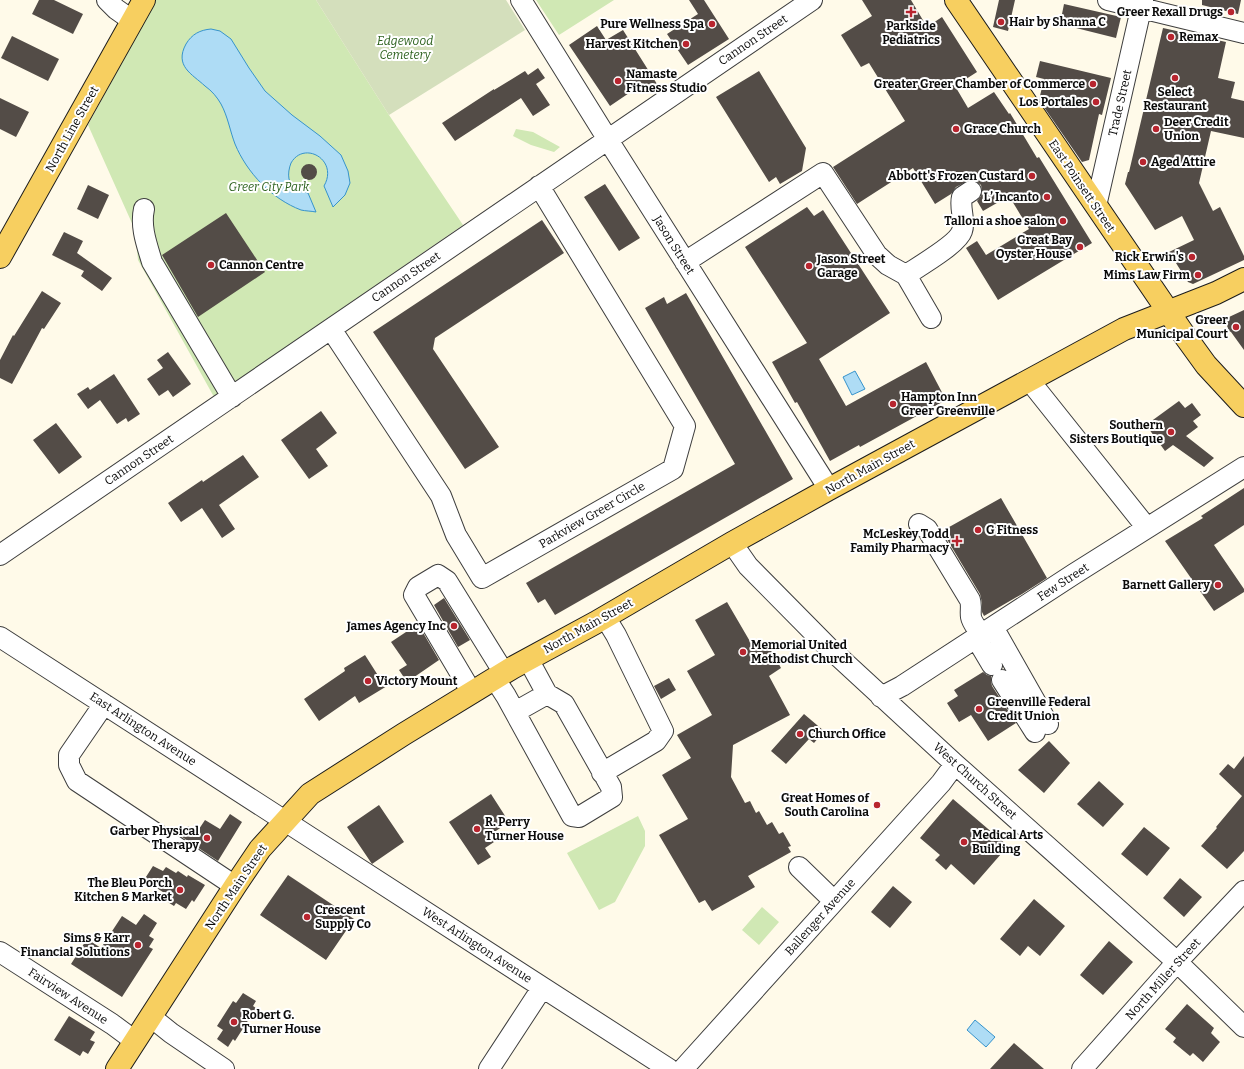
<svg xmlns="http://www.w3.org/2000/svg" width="1244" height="1069" viewBox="0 0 1244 1069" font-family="Bitter,serif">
<rect width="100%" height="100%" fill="#fffae9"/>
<path fill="#d0e8b4" d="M 156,0 L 316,0 L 389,115 L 463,225 L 214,397 L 138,260 L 135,230 L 88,125 Z
M 536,0 L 614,0 L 559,35 Z
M 516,129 L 533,132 L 560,147 L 554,152 L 531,145 L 513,136 Z
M 638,816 L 645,831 L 645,846 L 615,902 L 599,910 L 567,853 Z
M 762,907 L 779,922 L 759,945 L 742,930 Z"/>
<path fill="#d4dfbc" d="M 316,0 L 506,0 L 525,30 L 389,115 Z"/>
<path fill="#aedcf5" stroke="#3693cb" d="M 211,29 L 220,31 L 231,39 L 249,68 L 265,91 L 292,115 L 320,136 L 341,155 L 348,171 L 350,183 L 345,195 L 333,207 L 324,186 C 339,160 304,140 291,163 C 289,168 288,174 289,179 C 292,187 299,191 308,193 L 316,212 C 311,211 305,211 301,210 C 272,199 247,173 235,144 C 230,131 228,117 221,104 C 217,97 212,91 205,86 C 192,74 174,66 186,44 C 192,34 200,30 211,29 Z
M 855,371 L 865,389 L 852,395 L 843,377 Z
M 975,1020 L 995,1037 L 986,1047 L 967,1030 Z"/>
<path fill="#534c47" d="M 39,0 L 54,0 L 83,14 L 73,34 L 32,14 Z
M 689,0 L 704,0 L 729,39 L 688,65 L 667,34 L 698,14 Z
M 862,0 L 911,0 L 927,27 L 942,17 L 977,72 L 955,86 L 968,108 L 994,92 L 1009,114 L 1010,113 L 1037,158 L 1039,157 L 1092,243 L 998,300 L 966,248 L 977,241 L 986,255 L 1029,229 L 1009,196 L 983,211 L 977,201 L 981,196 L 982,191 L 981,185 L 976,181 L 970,180 L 956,187 L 951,194 L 935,204 L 913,168 L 857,204 L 833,167 L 905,121 L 869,63 L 861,67 L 841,35 L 872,16 Z
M 999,0 L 1015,0 L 1008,31 L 993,27 Z
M 1202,0 L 1241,0 L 1238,14 L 1202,5 Z
M 1064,4 L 1121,17 L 1116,38 L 1060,24 Z
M 597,26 L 606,40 L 623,30 L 657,84 L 642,93 L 638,87 L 610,106 L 569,45 Z
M 1163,28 L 1226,42 L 1218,78 L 1235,82 L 1231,98 L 1244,101 L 1244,138 L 1211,131 L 1199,183 L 1213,211 L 1220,207 L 1244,256 L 1244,260 L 1193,284 L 1188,282 L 1169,252 L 1194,240 L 1182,216 L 1155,230 L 1125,184 L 1128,172 L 1129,172 Z
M 12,36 L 59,59 L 48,81 L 1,58 Z
M 1040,61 L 1111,78 L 1102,115 L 1099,114 L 1089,160 L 1082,162 L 1039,100 L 1044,79 L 1036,77 Z
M 538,68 L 545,78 L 536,84 L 550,105 L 533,116 L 521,98 L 455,141 L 442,123 L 494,89 L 494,90 L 525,71 L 528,75 Z
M 759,71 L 806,148 L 802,171 L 780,184 L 776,177 L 769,182 L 716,97 Z
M 0,98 L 29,112 L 16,137 L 0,129 Z
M301 172a8 8 0 1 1 16 0a8 8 0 1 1-16 0Z
M 605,184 L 640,238 L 619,251 L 584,197 Z
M 88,185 L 109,195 L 98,219 L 77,209 Z
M 807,207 L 814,216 L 823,210 L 890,313 L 819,359 L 846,406 L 926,362 L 946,400 L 860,447 L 859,445 L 830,461 L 797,402 L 795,403 L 772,362 L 807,343 L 745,247 Z
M 226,213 L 265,272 L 198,317 L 162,255 Z
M 542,220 L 564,253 L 435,338 L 433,349 L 499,447 L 465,469 L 373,332 Z
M 64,232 L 83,241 L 77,253 L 112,278 L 102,291 L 81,276 L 84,271 L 52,255 Z
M 42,291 L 61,303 L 44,329 L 42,328 L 12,384 L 0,378 L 0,360 L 13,335 L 14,336 Z
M 686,293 L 793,479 L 555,615 L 545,599 L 538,603 L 526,583 L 735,464 L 645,308 L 664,297 L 667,304 Z
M 1244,310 L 1244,350 L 1231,332 L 1229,331 L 1226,323 L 1229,317 Z
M 168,352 L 191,384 L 173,397 L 168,390 L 159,396 L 147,379 L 163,368 L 157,360 Z
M 114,374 L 140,414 L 128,422 L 126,418 L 117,424 L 100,400 L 88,409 L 77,394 L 88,387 L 90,390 Z
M 1179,401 L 1185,408 L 1192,403 L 1201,415 L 1193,421 L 1198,427 L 1186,436 L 1214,458 L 1204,467 L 1173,445 L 1165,451 L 1146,425 Z
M 321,411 L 337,433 L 316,449 L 328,466 L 309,479 L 281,440 Z
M 56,423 L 82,457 L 59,474 L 33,440 Z
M 243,455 L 259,477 L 219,505 L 235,529 L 222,538 L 202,508 L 181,522 L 168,503 L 202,480 L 203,482 Z
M 1244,488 L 1244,525 L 1214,545 L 1244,589 L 1244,592 L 1214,611 L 1165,541 L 1203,518 L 1201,516 Z
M 1001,498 L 1047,578 L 1022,594 L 984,616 L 982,612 L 982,603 L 980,594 L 942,531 Z
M 444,598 L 470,640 L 458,647 L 434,605 Z
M 727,602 L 755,650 L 767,643 L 781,668 L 769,676 L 790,715 L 733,745 L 731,777 L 745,803 L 750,801 L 756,813 L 759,811 L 767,825 L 772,822 L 779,834 L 783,832 L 791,846 L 788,847 L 791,852 L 748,876 L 755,887 L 712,911 L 705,900 L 699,903 L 659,835 L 688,819 L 662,775 L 691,758 L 677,735 L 712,715 L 687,671 L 715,655 L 695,620 Z
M 418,624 L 439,660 L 407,682 L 399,670 L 407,665 L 391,642 Z
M 365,655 L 379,677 L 381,676 L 387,686 L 359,703 L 355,696 L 319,721 L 304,699 L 345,671 L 344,668 Z
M 983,672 L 987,675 L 991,676 L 991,681 L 992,686 L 1016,723 L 988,741 L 971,715 L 959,722 L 947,703 L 958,696 L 954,690 Z
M 669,678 L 676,690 L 661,699 L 654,686 Z
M 804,714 L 824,731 L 814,743 L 809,739 L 786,764 L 771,751 Z
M 1049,741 L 1070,763 L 1044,793 L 1018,770 Z
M 1244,756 L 1244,851 L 1227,869 L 1201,846 L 1217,828 L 1216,827 L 1242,796 L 1219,774 L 1228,764 L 1234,769 Z
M 1099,781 L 1124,804 L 1103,827 L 1077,804 Z
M 491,794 L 509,822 L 490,835 L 494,842 L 485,848 L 491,857 L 478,865 L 449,822 Z
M 953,799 L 1008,846 L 974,885 L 951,864 L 946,870 L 935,860 L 940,855 L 920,838 Z
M 379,805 L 404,842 L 372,864 L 347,827 Z
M 230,814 L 242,822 L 218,861 L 182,837 L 188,826 L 197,832 L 205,820 L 220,829 Z
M 1144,827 L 1170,848 L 1147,876 L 1121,854 Z
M 153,866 L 163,871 L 166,867 L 176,873 L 178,871 L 187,877 L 188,875 L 205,885 L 194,902 L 192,900 L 186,909 L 176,903 L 174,906 L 163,899 L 166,894 L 144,880 Z
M 288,875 L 354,919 L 326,960 L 260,915 Z
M 1180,878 L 1202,897 L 1184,917 L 1163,898 Z
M 893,886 L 912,902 L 890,928 L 871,912 Z
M 1034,899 L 1065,926 L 1040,956 L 1028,946 L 1020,956 L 1000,939 Z
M 144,914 L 157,923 L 149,936 L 154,939 L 149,947 L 153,949 L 122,997 L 71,964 L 87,939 L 101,948 L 122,916 L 136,925 Z
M 1109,941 L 1133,962 L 1103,995 L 1080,975 Z
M 243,993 L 256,1001 L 253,1006 L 256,1008 L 235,1041 L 233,1039 L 228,1047 L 217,1039 L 223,1030 L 217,1026 L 233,1001 L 236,1003 Z
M 1187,1004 L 1214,1028 L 1211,1033 L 1220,1042 L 1203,1062 L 1193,1053 L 1190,1056 L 1173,1042 L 1176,1038 L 1165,1029 Z
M 69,1016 L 95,1032 L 90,1040 L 95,1042 L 88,1054 L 83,1051 L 80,1056 L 54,1040 Z
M 1014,1043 L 1044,1069 L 990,1069 Z"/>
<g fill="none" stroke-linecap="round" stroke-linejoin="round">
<g stroke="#3e3e3e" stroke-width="22">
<path id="minor" d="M 107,0 L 116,9 L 133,21
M 521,0 L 615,151 L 829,489
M 1108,0 L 1244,33
M 1096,206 L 1143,0
M 144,209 C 140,227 147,245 152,262 L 232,397
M 685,262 L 823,173 L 877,255 L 888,265 L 906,275 L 931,318
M 906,275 C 918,267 958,244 962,231 C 966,220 959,209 962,197 L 971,191
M 331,329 L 441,496 L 456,535 L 482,578 L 673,469 L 685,426 L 539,186
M 1029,380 L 1147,528
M 919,524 L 927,529 L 970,600 C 972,606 970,611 971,617 C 972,623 978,629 981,635
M 732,543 L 748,566 L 828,647 L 955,764 L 1177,962 L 1244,1027
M 0,555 L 812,0
M 993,627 L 1048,724
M 0,637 L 669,1069
M 976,638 L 992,665
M 495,679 L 506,696 L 572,816 L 579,817 L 612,797 L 611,787 L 564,704 L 547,694 L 528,659
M 1002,680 L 1035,732
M 472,693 L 414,595 L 418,587 L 438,575 L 447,581 L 504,673
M 881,697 L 902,686 L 1074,574 L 1244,467
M 104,704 L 69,755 L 69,765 L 77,781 L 235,886
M 515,712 L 547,694
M 602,773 L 656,741 L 663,731 L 616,635 L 605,617
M 799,867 L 834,901
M 0,952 L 112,1024 L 135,1041
M 151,1017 L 171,1033 L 224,1069
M 489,1069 L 542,988
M 683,1069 L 941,783 L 955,764
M 1082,1069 L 1177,962 L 1244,891"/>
</g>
<g stroke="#1c1c1c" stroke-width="24">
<path id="major" d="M 956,0 L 1185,336 L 1206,365 L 1244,406
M 0,257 L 144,0
M 117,1069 L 235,886 L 260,849 L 310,794 L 404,734 L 512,668 L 595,623 L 732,543 L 829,489 L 1124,329 L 1216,293 L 1244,279"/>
</g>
<use href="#minor" stroke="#fff" stroke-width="20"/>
<use href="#major" stroke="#f7cf60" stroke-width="22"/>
</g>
<g fill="#b8252f" stroke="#fff" stroke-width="1.5">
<path d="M909 6h4v4h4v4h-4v4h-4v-4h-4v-4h4z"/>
<circle cx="1231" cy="12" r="4"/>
<circle cx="1001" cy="22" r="4"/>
<circle cx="712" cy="24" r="4"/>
<circle cx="1171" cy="37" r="4"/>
<circle cx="686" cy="44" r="4"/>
<circle cx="1175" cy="78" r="4"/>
<circle cx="618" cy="81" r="4"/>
<circle cx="1093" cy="84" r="4"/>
<circle cx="1096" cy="102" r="4"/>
<circle cx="956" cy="129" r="4"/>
<circle cx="1156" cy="129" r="4"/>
<circle cx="1143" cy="162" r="4"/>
<circle cx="1032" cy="176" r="4"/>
<circle cx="1047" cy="197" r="4"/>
<circle cx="1063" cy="221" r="4"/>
<circle cx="1080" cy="247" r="4"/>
<circle cx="1192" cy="257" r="4"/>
<circle cx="211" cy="265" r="4"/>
<circle cx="809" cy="266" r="4"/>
<circle cx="1198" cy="275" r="4"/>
<circle cx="1236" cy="327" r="4"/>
<circle cx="893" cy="404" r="4"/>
<circle cx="1171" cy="432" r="4"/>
<circle cx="978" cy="530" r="4"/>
<path d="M955 535h4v4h4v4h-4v4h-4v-4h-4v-4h4z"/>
<circle cx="1218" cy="585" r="4"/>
<circle cx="454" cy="626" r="4"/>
<circle cx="743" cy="652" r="4"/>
<circle cx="368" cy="681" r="4"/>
<circle cx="979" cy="709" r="4"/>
<circle cx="800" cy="734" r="4"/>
<circle cx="877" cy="805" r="4"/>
<circle cx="477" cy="829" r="4"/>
<circle cx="207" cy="838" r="4"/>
<circle cx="964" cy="842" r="4"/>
<circle cx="180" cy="890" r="4"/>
<circle cx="307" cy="917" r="4"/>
<circle cx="138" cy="945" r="4"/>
<circle cx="234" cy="1022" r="4"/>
</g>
<g text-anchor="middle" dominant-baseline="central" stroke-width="4" stroke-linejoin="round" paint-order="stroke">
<g font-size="12" font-weight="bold" fill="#0b0b0b" stroke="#fff" text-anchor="end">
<text x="1223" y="12">Greer Rexall Drugs</text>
<text x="1009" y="22" text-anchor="start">Hair by Shanna C</text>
<text x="704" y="24">Pure Wellness Spa</text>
<text x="911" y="26" text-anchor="middle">Parkside<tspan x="911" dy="14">Pediatrics</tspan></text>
<text x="1179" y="37" text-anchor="start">Remax</text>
<text x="678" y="44">Harvest Kitchen</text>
<text x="626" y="74" text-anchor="start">Namaste<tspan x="626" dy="14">Fitness Studio</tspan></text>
<text x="1085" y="84">Greater Greer Chamber of Commerce</text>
<text x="1175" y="92" text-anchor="middle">Select<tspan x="1175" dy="14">Restaurant</tspan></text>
<text x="1088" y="102">Los Portales</text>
<text x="1164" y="122" text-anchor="start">Deer Credit<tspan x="1164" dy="14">Union</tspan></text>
<text x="964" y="129" text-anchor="start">Grace Church</text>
<text x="1151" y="162" text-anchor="start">Aged Attire</text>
<text x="1024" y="176">Abbott's Frozen Custard</text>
<text x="1039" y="197">L’ Incanto</text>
<text x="1055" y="221">Talloni a shoe salon</text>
<text x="1072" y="240">Great Bay<tspan x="1072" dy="14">Oyster House</tspan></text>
<text x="1184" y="257">Rick Erwin's</text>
<text x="817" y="259" text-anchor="start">Jason Street<tspan x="817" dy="14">Garage</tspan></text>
<text x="219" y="265" text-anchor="start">Cannon Centre</text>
<text x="1190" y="275">Mims Law Firm</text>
<text x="1228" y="320">Greer<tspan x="1228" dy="14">Municipal Court</tspan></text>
<text x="901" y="397" text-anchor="start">Hampton Inn<tspan x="901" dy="14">Greer Greenville</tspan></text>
<text x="1163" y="425">Southern<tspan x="1163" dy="14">Sisters Boutique</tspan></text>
<text x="986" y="530" text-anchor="start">G Fitness</text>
<text x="949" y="534">McLeskey Todd<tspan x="949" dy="14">Family Pharmacy</tspan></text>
<text x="1210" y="585">Barnett Gallery</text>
<text x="446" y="626">James Agency Inc</text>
<text x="751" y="645" text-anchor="start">Memorial United<tspan x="751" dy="14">Methodist Church</tspan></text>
<text x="376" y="681" text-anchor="start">Victory Mount</text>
<text x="987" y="702" text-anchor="start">Greenville Federal<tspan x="987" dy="14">Credit Union</tspan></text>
<text x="808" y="734" text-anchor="start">Church Office</text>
<text x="869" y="798">Great Homes of<tspan x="869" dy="14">South Carolina</tspan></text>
<text x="485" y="822" text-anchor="start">R. Perry<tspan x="485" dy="14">Turner House</tspan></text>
<text x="199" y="831">Garber Physical<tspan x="199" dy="14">Therapy</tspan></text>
<text x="972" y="835" text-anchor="start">Medical Arts<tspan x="972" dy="14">Building</tspan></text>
<text x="172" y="883">The Bleu Porch<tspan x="172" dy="14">Kitchen &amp; Market</tspan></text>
<text x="315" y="910" text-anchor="start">Crescent<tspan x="315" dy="14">Supply Co</tspan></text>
<text x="130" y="938">Sims &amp; Karr<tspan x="130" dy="14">Financial Solutions</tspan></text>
<text x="242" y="1015" text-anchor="start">Robert G.<tspan x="242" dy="14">Turner House</tspan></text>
</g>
<g font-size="12" fill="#0b0b0b" stroke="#fff">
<text transform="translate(753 40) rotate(-34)">Cannon Street</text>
<text transform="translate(1120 103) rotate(-77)">Trade Street</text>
<text transform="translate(72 129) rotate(-61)">North Line Street</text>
<text transform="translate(1082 186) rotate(56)">East Poinsett Street</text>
<text transform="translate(674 245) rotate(58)">Jason Street</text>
<text transform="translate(406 277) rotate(-34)">Cannon Street</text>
<text transform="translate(139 460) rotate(-34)">Cannon Street</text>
<text transform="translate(870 467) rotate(-29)">North Main Street</text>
<text transform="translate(592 515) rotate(-30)">Parkview Greer Circle</text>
<text transform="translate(1063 582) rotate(-33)">Few Street</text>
<text transform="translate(588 626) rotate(-29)">North Main Street</text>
<text transform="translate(143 729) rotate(33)">East Arlington Avenue</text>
<text transform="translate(975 781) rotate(42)">West Church Street</text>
<text transform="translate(236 887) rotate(-56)">North Main Street</text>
<text transform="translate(820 917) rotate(-48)">Ballenger Avenue</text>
<text transform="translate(477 945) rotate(33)">West Arlington Avenue</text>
<text transform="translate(1163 979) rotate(-48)">North Miller Street</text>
<text transform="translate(68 996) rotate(33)">Fairview Avenue</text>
</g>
<g font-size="12" font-style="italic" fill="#2c611d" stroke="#fff">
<text x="405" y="41">Edgewood<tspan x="405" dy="14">Cemetery</tspan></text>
<text x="269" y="187">Greer City Park</text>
</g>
</g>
</svg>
